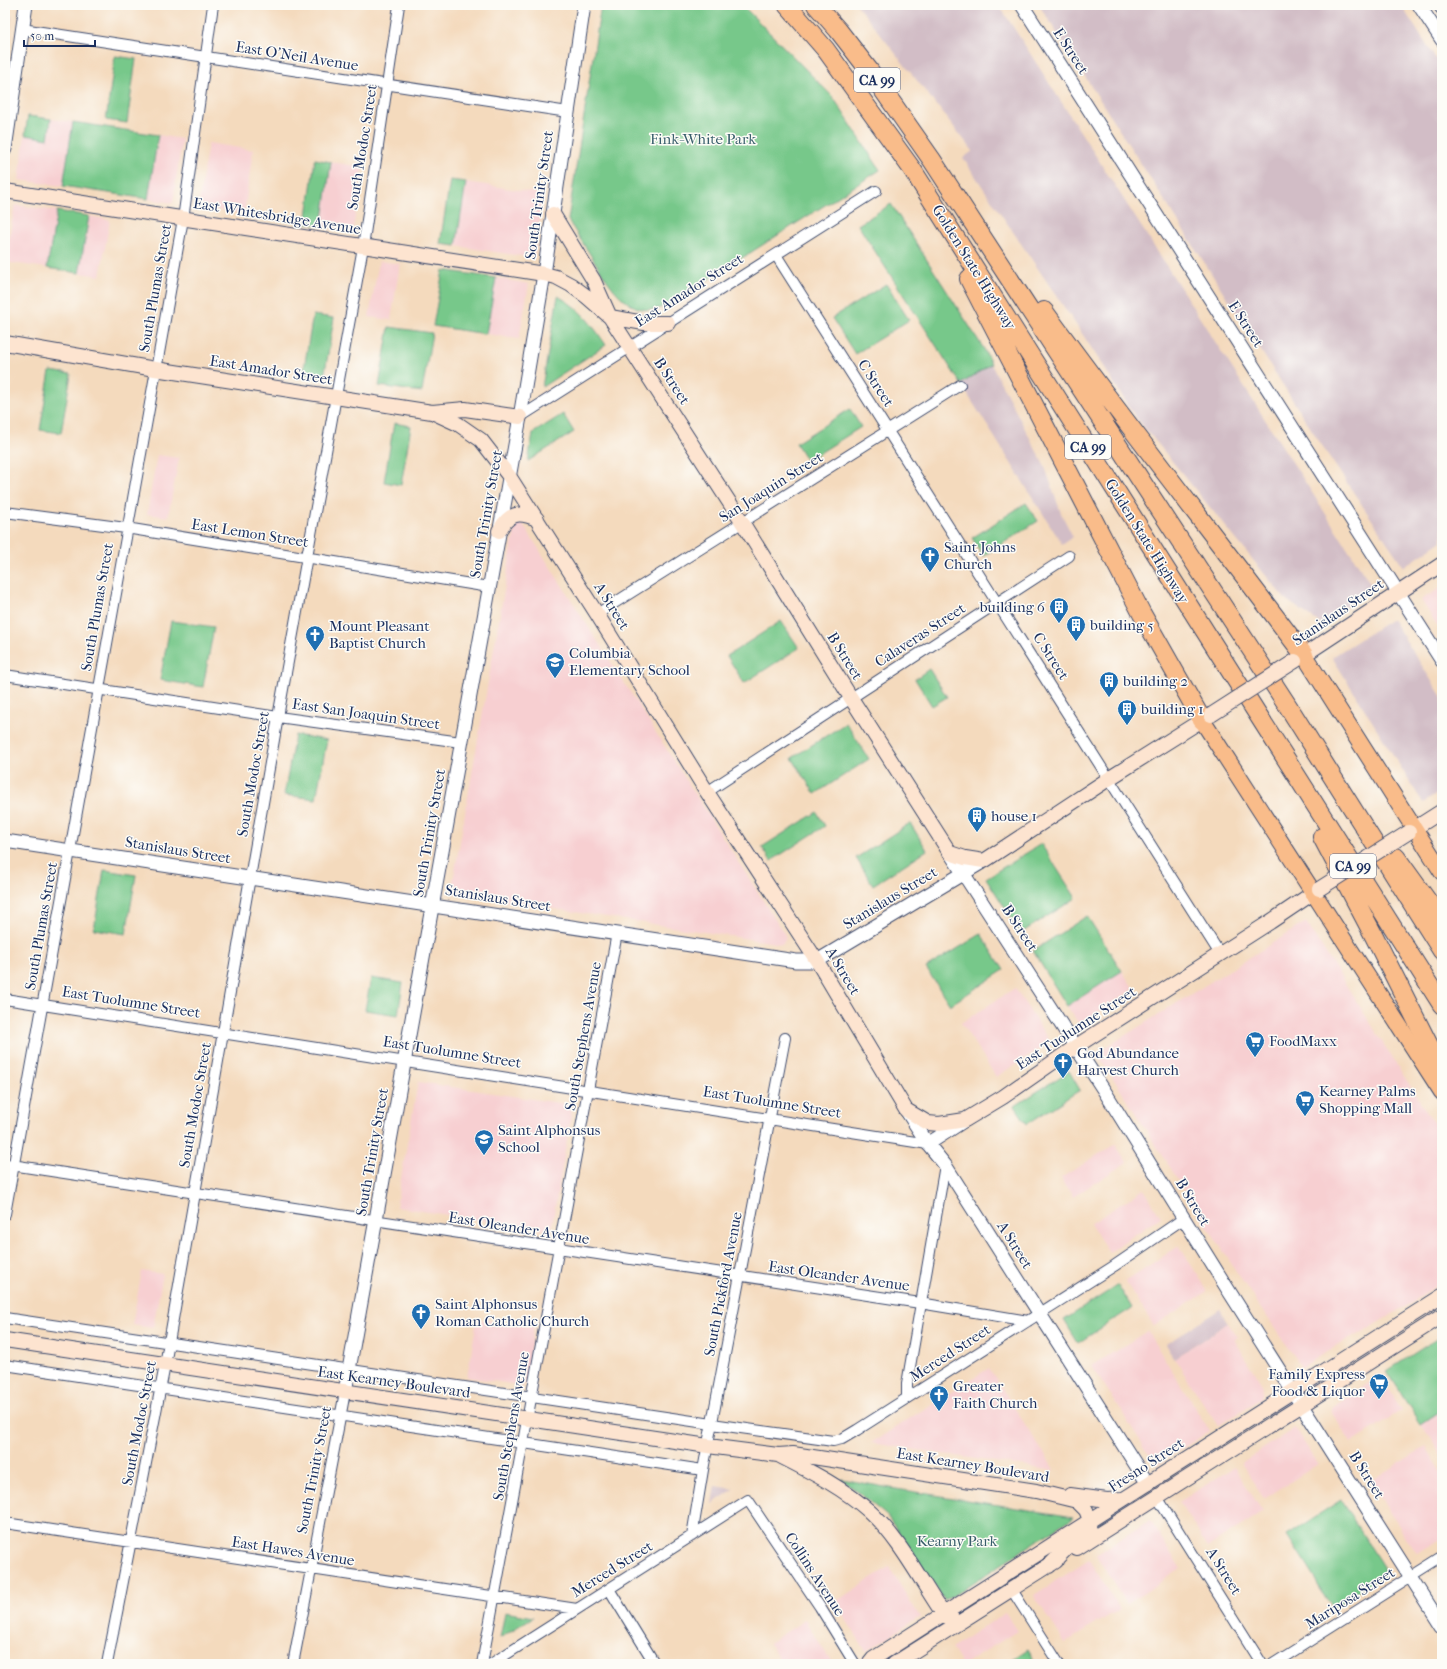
<svg xmlns="http://www.w3.org/2000/svg" width="1447" height="1669" viewBox="0 0 1447 1669" font-family="'IM FELL French Canon',serif">
<rect width="100%" height="100%" fill="#fdfcf7"/>
<filter id="ink" filterUnits="userSpaceOnUse"><feTurbulence type="fractalNoise" baseFrequency=".025" numOctaves="2"/><feDisplacementMap in="SourceGraphic" scale="8" xChannelSelector="R" yChannelSelector="G"/><feConvolveMatrix kernelMatrix="1 2 1 2 8 2 1 2 1" color-interpolation-filters="sRGB"/></filter>
<filter id="wash" filterUnits="userSpaceOnUse"><feTurbulence type="fractalNoise" baseFrequency=".012" numOctaves="4" result="noise"/><feDisplacementMap in="SourceGraphic" scale="16" xChannelSelector="R" yChannelSelector="G"/><feGaussianBlur stdDeviation="0.9" result="paint"/><feColorMatrix in="noise" values="0 0 0 0 0 0 0 0 0 0 0 0 0 0 0 0 0 1.4 0 .05"/><feComposite in="paint" operator="in"/></filter>
<g filter="url(#wash)">
<rect width="100%" height="100%" fill="#f4dabd"/>
<path fill="#f7cfd1" d="M 51,119 L 73,122 L 63,186 L 19,180 L 25,135 L 48,139 Z
M 158,135 L 182,139 L 173,203 L 148,199 Z
M 208,143 L 253,150 L 244,214 L 198,207 Z
M 331,162 L 363,167 L 353,230 L 322,226 Z
M 466,182 L 544,194 L 534,258 L 456,246 Z
M 15,205 L 57,211 L 47,268 L 5,262 Z
M 89,216 L 110,220 L 100,276 L 79,273 Z
M 379,261 L 400,264 L 391,320 L 369,317 Z
M 496,278 L 529,284 L 519,339 L 486,334 Z
M 157,455 L 179,458 L 168,517 L 147,514 Z
M 521,521 L 785,935 L 786,938 L 782,944 L 451,893 L 516,523 Z
M 1442,587 L 1442,633 L 1421,600 Z
M 1306,922 L 1442,1136 L 1442,1282 L 1391,1315 L 1302,1367 L 1243,1282 L 1097,1053 Z
M 1122,971 L 1134,989 L 1079,1024 L 1067,1006 Z
M 1015,988 L 1050,1042 L 996,1077 L 961,1023 Z
M 418,1082 L 573,1105 L 551,1231 L 396,1207 Z
M 1115,1144 L 1127,1162 L 1073,1197 L 1061,1178 Z
M 1144,1189 L 1161,1217 L 1109,1252 L 1090,1224 Z
M 1179,1246 L 1208,1291 L 1154,1326 L 1125,1281 Z
M 142,1271 L 163,1274 L 153,1328 L 132,1325 Z
M 477,1319 L 534,1327 L 524,1386 L 467,1377 Z
M 1228,1323 L 1237,1337 L 1234,1339 L 1263,1386 L 1261,1398 L 1218,1426 L 1174,1358 Z
M 1147,1331 L 1210,1431 L 1156,1465 L 1092,1366 Z
M 989,1368 L 1055,1471 L 871,1443 L 948,1394 Z
M 1380,1375 L 1402,1410 L 1351,1443 L 1332,1413 L 1332,1407 Z
M 1442,1410 L 1442,1457 L 1421,1424 Z
M 1295,1428 L 1318,1464 L 1264,1499 L 1241,1463 Z
M 1425,1447 L 1442,1474 L 1442,1538 L 1417,1554 L 1370,1481 Z
M 1234,1467 L 1263,1512 L 1208,1547 L 1179,1502 Z
M 1150,1520 L 1181,1569 L 1127,1604 L 1096,1555 Z
M 1089,1560 L 1120,1609 L 1065,1643 L 1034,1595 Z
M 889,1567 L 920,1617 L 866,1651 L 835,1602 Z
M 1005,1613 L 1017,1631 L 965,1664 L 961,1664 L 951,1648 Z
M 805,1620 L 833,1664 L 782,1664 L 769,1643 Z"/>
<path fill="#d2bdc6" d="M 857,5 L 999,5 L 1370,583 L 1371,589 L 1368,593 L 1321,624 L 1285,599 L 1135,416 L 1085,338 L 963,158 L 973,151 Z
M 1039,5 L 1401,5 L 1442,69 L 1442,541 L 1404,567 L 1326,452 Z
M 5,15 L 12,16 L 5,62 Z
M 991,364 L 1045,467 L 1061,513 L 1073,537 L 1062,544 L 961,384 Z
M 1392,619 L 1442,697 L 1442,791 L 1423,803 L 1332,657 Z
M 1220,1309 L 1228,1323 L 1174,1358 L 1166,1344 Z
M 715,1486 L 734,1489 L 712,1504 Z"/>
<path fill="#77c88a" stroke="#497c74" d="M 601,5 L 742,5 L 833,97 L 880,170 L 670,304 C 632,323 613,290 595,262 C 586,248 577,234 568,220 Z
M 115,56 L 136,59 L 127,123 L 106,120 Z
M 28,116 L 51,119 L 48,139 L 25,135 Z
M 73,122 L 158,135 L 148,199 L 63,186 Z
M 315,159 L 331,162 L 322,226 L 306,223 Z
M 450,180 L 466,182 L 456,246 L 440,244 Z
M 891,204 L 984,349 L 991,364 L 961,384 L 858,225 Z
M 57,211 L 89,216 L 79,273 L 47,268 Z
M 443,270 L 496,278 L 486,334 L 433,326 Z
M 886,284 L 909,320 L 855,354 L 832,318 Z
M 558,296 C 580,308 592,324 606,345 L 542,387 Z
M 313,315 L 334,318 L 324,378 L 303,374 Z
M 389,327 L 432,333 L 422,392 L 379,386 Z
M 50,371 L 71,374 L 61,433 L 40,430 Z
M 850,409 L 861,427 L 807,461 L 796,443 Z
M 563,414 L 574,432 L 528,461 L 533,433 Z
M 394,423 L 411,426 L 401,485 L 384,482 Z
M 1026,503 L 1038,521 L 983,556 L 972,538 Z
M 171,621 L 214,627 L 203,687 L 160,680 Z
M 781,621 L 799,648 L 744,683 L 727,656 Z
M 929,669 L 947,697 L 932,706 L 915,679 Z
M 846,723 L 869,759 L 815,794 L 792,758 Z
M 295,735 L 327,740 L 316,799 L 284,795 Z
M 817,812 L 825,826 L 771,861 L 762,847 Z
M 910,823 L 927,850 L 873,885 L 856,858 Z
M 1041,844 L 1076,898 L 1021,933 L 986,878 Z
M 104,870 L 136,875 L 126,934 L 94,929 Z
M 1087,916 L 1122,971 L 1067,1006 L 1033,951 Z
M 981,934 L 1004,970 L 950,1005 L 926,968 Z
M 371,978 L 403,983 L 398,1015 L 365,1010 Z
M 1069,1071 L 1080,1090 L 1027,1124 L 1015,1106 Z
M 1118,1285 L 1132,1308 L 1078,1343 L 1064,1320 Z
M 1438,1338 L 1442,1339 L 1442,1410 L 1421,1424 L 1387,1371 Z
M 842,1479 L 890,1488 L 1074,1517 L 945,1601 L 921,1564 L 887,1516 Z
M 1341,1500 L 1387,1573 L 1333,1608 L 1287,1535 Z
M 505,1612 L 533,1617 L 500,1638 Z
M 1028,1649 L 1037,1664 L 1005,1664 Z"/>
</g>
<g filter="url(#ink)">
<g fill="none" stroke-linecap="round" stroke-linejoin="round">
<g stroke="#3c496c" stroke-width="12">
<path id="minor" d="M 22,29 L 568,112
M 776,255 L 1220,954
M 520,417 L 876,191
M 5,512 L 126,528 L 489,587
M 597,614 L 960,385
M 5,675 L 278,717 L 461,742
M 707,792 L 1069,556
M 5,999 L 928,1144
M 5,1164 L 920,1303 L 1028,1321
M 5,1214 L 183,219 L 213,5
M 5,1318 L 712,1424 L 833,1441 L 842,1439 L 857,1430 L 1114,1266 L 1183,1219
M 5,1365 L 703,1470
M 907,1398 L 907,1384 L 945,1165
M 1157,1497 L 1262,1664
M 5,1523 L 577,1609
M 692,1536 L 703,1470 L 785,1038
M 609,1589 L 655,1664
M 1012,1590 L 1059,1664
M 107,1664 L 165,1365 L 278,717 L 363,247 L 399,5
M 293,1664 L 345,1392
M 482,1664 L 617,933
M 491,1664 L 748,1500 L 820,1607 L 855,1664
M 1273,1664 L 1442,1557"/>
</g>
<g stroke="#3c496c" stroke-width="15">
<path id="tertiary" d="M 1022,5 L 1442,661
M 1419,5 L 1442,40
M 1440,5 L 1442,8
M 5,149 L 26,5
M 5,841 L 796,961 L 817,961 L 984,861
M 950,853 L 1105,1092 L 1227,1288 L 1442,1626
M 906,1110 L 928,1144 L 945,1165 L 1148,1484
M 928,1144 L 965,1120
M 345,1392 L 520,417 L 544,274 L 584,5"/>
</g>
<g stroke="#3c496c" stroke-width="16">
<path id="secondary" d="M 5,191 L 544,274 L 556,277 L 571,285 L 586,296 L 610,317 L 742,522 L 851,698 L 950,853 L 965,858 L 984,861 L 1110,778 L 1210,715
M 553,214 L 594,281 L 610,317 L 644,323 L 668,323
M 5,343 L 155,369 L 432,412 L 458,424 L 481,440 L 509,476 L 597,614 L 707,792 L 817,961 L 906,1110 L 928,1123 L 939,1124 L 965,1120 L 1003,1097 L 1075,1047 L 1270,922 L 1319,889
M 432,412 L 465,409 L 520,417
M 499,531 C 509,513 518,511 537,519
M 1295,661 L 1442,564
M 1409,832 L 1442,811
M 5,1340 L 708,1446 L 778,1455 L 793,1454 L 1036,1491 L 1077,1501 L 1086,1510 L 1090,1520 L 1089,1527 L 1085,1533 L 1077,1538 L 1049,1566
M 780,1456 C 811,1472 842,1487 869,1511 C 900,1539 920,1580 944,1615 L 952,1618
M 1070,1495 L 1107,1500 L 1122,1499
M 1077,1548 L 1442,1316
M 869,1664 L 873,1659 L 1442,1296
M 894,1664 L 1056,1561"/>
</g>
<g stroke="#3c496c" stroke-width="18">
<path id="primary" d="M 1304,655 L 1442,872
M 1202,720 L 1442,1092"/>
</g>
<g stroke="#3c496c" stroke-width="20">
<path id="motorway" d="M 787,5 L 826,50 L 912,169 L 1442,1005
M 816,5 L 838,30 L 869,70 L 932,160 L 1286,703 L 1442,951
M 969,279 L 1142,614 L 1202,720
M 1044,311 C 1128,427 1218,540 1304,655
M 1322,837 L 1374,936 L 1442,1071
M 1396,857 L 1442,921"/>
</g>
<use href="#minor" stroke="#fff" stroke-width="10"/>
<use href="#tertiary" stroke="#fff" stroke-width="13"/>
<use href="#secondary" stroke="#fde4d0" stroke-width="14"/>
<use href="#primary" stroke="#f9bc8a" stroke-width="16"/>
<use href="#motorway" stroke="#f9bc8a" stroke-width="18"/>
<g stroke="#3c496c" stroke-width="16" stroke-linecap="butt">
<path id="secondary-bridge" d="M 1211,715 L 1295,661
M 1319,889 L 1409,832"/>
</g>
<use href="#secondary-bridge" stroke="#fde4d0" stroke-width="14"/>
</g>
</g>
<defs>
<g id="church-pin" transform="scale(1)"><path d="M0 17L-7.5 6A9.5 9.5 0 1 1 7.5 6Z" fill="#1f6fb2" stroke="#fdfcf7"/><path d="M-1.2-6h2.4v3.5h3.3v2.4h-3.3V6h-2.4V-.1h-3.3v-2.4h3.3Z" fill="#fff"/></g>
<g id="building-pin" transform="scale(1)"><path d="M0 17L-7.5 6A9.5 9.5 0 1 1 7.5 6Z" fill="#1f6fb2" stroke="#fdfcf7"/><path d="M-4-6H4V6H1V3H-1V6H-4ZM-2.5-4.3h1.7v1.8h-1.7ZM.8-4.3h1.7v1.8H.8ZM-2.5-1h1.7V.8h-1.7ZM.8-1h1.7V.8H.8Z" fill="#fff"/></g>
<g id="school-pin" transform="scale(1)"><path d="M0 17L-7.5 6A9.5 9.5 0 1 1 7.5 6Z" fill="#1f6fb2" stroke="#fdfcf7"/><path d="M0-5L7-2L0 1L-7-2ZM-4 1L0 2.5L4 1V4Q0 6-4 4Z" fill="#fff"/></g>
<g id="supermarket-pin" transform="scale(1)"><path d="M0 17L-7.5 6A9.5 9.5 0 1 1 7.5 6Z" fill="#1f6fb2" stroke="#fdfcf7"/><path d="M-6-5.5h2.5l.6 2H6L4.5 2H-2.5L-4.4-4H-6ZM-1.5 3.2a1.3 1.3 0 1 0 .1 0ZM3 3.2a1.3 1.3 0 1 0 .1 0Z" fill="#fff"/></g>
</defs>
<g fill-rule="evenodd">
<use href="#church-pin" x="930" y="556"/>
<use href="#building-pin" x="1059" y="607"/>
<use href="#building-pin" x="1076" y="625"/>
<use href="#church-pin" x="315" y="635"/>
<use href="#school-pin" x="555" y="662"/>
<use href="#building-pin" x="1109" y="681"/>
<use href="#building-pin" x="1127" y="709"/>
<use href="#building-pin" x="977" y="816"/>
<use href="#supermarket-pin" x="1255" y="1041"/>
<use href="#church-pin" x="1063" y="1062"/>
<use href="#supermarket-pin" x="1305" y="1100"/>
<use href="#school-pin" x="484" y="1139"/>
<use href="#church-pin" x="421" y="1313"/>
<use href="#supermarket-pin" x="1379" y="1383"/>
<use href="#church-pin" x="939" y="1395"/>
</g>
<g text-anchor="middle" dominant-baseline="central" stroke-width="3" stroke-linejoin="round" paint-order="stroke">
<g fill="#fdfcf7" stroke="#5f6c8c" stroke-width="1">
<rect x="854" y="68" width="46" height="24" rx="3"/>
<rect x="1065" y="435" width="46" height="24" rx="3"/>
<rect x="1330" y="854" width="46" height="24" rx="3"/>
</g>
<g font-size="14" font-weight="bold" fill="#1b2f5e">
<text x="877" y="80">CA 99</text>
<text x="1088" y="447">CA 99</text>
<text x="1353" y="866">CA 99</text>
</g>
<g font-size="15" fill="#1b2f5e" stroke="#fdfcf7">
<text transform="translate(1071 51) rotate(57)">E Street</text>
<text transform="translate(297 56) rotate(9)">East O'Neil Avenue</text>
<text transform="translate(362 147) rotate(-81)">South Modoc Street</text>
<text transform="translate(539 195) rotate(-82)">South Trinity Street</text>
<text transform="translate(277 216) rotate(9)">East Whitesbridge Avenue</text>
<text transform="translate(974 267) rotate(58)">Golden State Highway</text>
<text transform="translate(155 288) rotate(-80)">South Plumas Street</text>
<text transform="translate(689 290) rotate(-32)">East Amador Street</text>
<text transform="translate(1246 324) rotate(57)">E Street</text>
<text transform="translate(271 370) rotate(9)">East Amador Street</text>
<text transform="translate(672 381) rotate(57)">B Street</text>
<text transform="translate(876 383) rotate(57)">C Street</text>
<text transform="translate(771 487) rotate(-32)">San Joaquin Street</text>
<text transform="translate(486 514) rotate(-80)">South Trinity Street</text>
<text transform="translate(250 533) rotate(9)">East Lemon Street</text>
<text transform="translate(1147 541) rotate(58)">Golden State Highway</text>
<text transform="translate(612 606) rotate(58)">A Street</text>
<text transform="translate(97 607) rotate(-80)">South Plumas Street</text>
<text transform="translate(1338 612) rotate(-34)">Stanislaus Street</text>
<text transform="translate(920 635) rotate(-33)">Calaveras Street</text>
<text transform="translate(845 656) rotate(58)">B Street</text>
<text transform="translate(1051 656) rotate(57)">C Street</text>
<text transform="translate(366 714) rotate(8)">East San Joaquin Street</text>
<text transform="translate(253 774) rotate(-80)">South Modoc Street</text>
<text transform="translate(429 833) rotate(-80)">South Trinity Street</text>
<text transform="translate(178 850) rotate(9)">Stanislaus Street</text>
<text transform="translate(498 898) rotate(9)">Stanislaus Street</text>
<text transform="translate(890 898) rotate(-31)">Stanislaus Street</text>
<text transform="translate(41 926) rotate(-80)">South Plumas Street</text>
<text transform="translate(1020 928) rotate(57)">B Street</text>
<text transform="translate(843 971) rotate(59)">A Street</text>
<text transform="translate(131 1002) rotate(9)">East Tuolumne Street</text>
<text transform="translate(1076 1028) rotate(-33)">East Tuolumne Street</text>
<text transform="translate(583 1036) rotate(-80)">South Stephens Avenue</text>
<text transform="translate(452 1052) rotate(9)">East Tuolumne Street</text>
<text transform="translate(772 1102) rotate(9)">East Tuolumne Street</text>
<text transform="translate(195 1105) rotate(-80)">South Modoc Street</text>
<text transform="translate(372 1152) rotate(-80)">South Trinity Street</text>
<text transform="translate(1193 1202) rotate(59)">B Street</text>
<text transform="translate(519 1228) rotate(9)">East Oleander Avenue</text>
<text transform="translate(1015 1245) rotate(58)">A Street</text>
<text transform="translate(839 1276) rotate(8)">East Oleander Avenue</text>
<text transform="translate(723 1284) rotate(-79)">South Pickford Avenue</text>
<text transform="translate(950 1353) rotate(-33)">Merced Street</text>
<text transform="translate(394 1382) rotate(8)">East Kearney Boulevard</text>
<text transform="translate(139 1423) rotate(-79)">South Modoc Street</text>
<text transform="translate(511 1426) rotate(-80)">South Stephens Avenue</text>
<text transform="translate(973 1465) rotate(9)">East Kearney Boulevard</text>
<text transform="translate(1146 1465) rotate(-33)">Fresno Street</text>
<text transform="translate(314 1470) rotate(-79)">South Trinity Street</text>
<text transform="translate(1367 1475) rotate(58)">B Street</text>
<text transform="translate(293 1551) rotate(9)">East Hawes Avenue</text>
<text transform="translate(612 1569) rotate(-32)">Merced Street</text>
<text transform="translate(1224 1571) rotate(58)">A Street</text>
<text transform="translate(815 1574) rotate(57)">Collins Avenue</text>
<text transform="translate(1350 1598) rotate(-32)">Mariposa Street</text>
</g>
<g font-size="15" fill="#375d6b" stroke="#fdfcf7">
<text x="703" y="139">Fink-White Park</text>
<text x="957" y="1541">Kearny Park</text>
</g>
<g font-size="15" fill="#1b2f5e" stroke="#fdfcf7" text-anchor="start">
<text x="944" y="547">Saint Johns<tspan x="944" dy="17">Church</tspan></text>
<text x="1045" y="607" text-anchor="end">building 6</text>
<text x="1090" y="625">building 5</text>
<text x="329" y="626">Mount Pleasant<tspan x="329" dy="17">Baptist Church</tspan></text>
<text x="569" y="653">Columbia<tspan x="569" dy="17">Elementary School</tspan></text>
<text x="1123" y="681">building 2</text>
<text x="1141" y="709">building 1</text>
<text x="991" y="816">house 1</text>
<text x="1269" y="1041">FoodMaxx</text>
<text x="1077" y="1053">God Abundance<tspan x="1077" dy="17">Harvest Church</tspan></text>
<text x="1319" y="1091">Kearney Palms<tspan x="1319" dy="17">Shopping Mall</tspan></text>
<text x="498" y="1130">Saint Alphonsus<tspan x="498" dy="17">School</tspan></text>
<text x="435" y="1304">Saint Alphonsus<tspan x="435" dy="17">Roman Catholic Church</tspan></text>
<text x="1365" y="1374" text-anchor="end">Family Express<tspan x="1365" dy="17">Food &amp; Liquor</tspan></text>
<text x="953" y="1386">Greater<tspan x="953" dy="17">Faith Church</tspan></text>
</g>
</g>
<rect width="1447" height="1669" fill="none" stroke="#fdfcf7" stroke-width="20"/>
<path d="M24 40v6h71v-6" fill="none" stroke="#1b2f5e" stroke-width="2"/>
<text x="30" y="40" font-size="12" fill="#1b2f5e" stroke="#fdfcf7" stroke-width="3" paint-order="stroke">50 m</text>
</svg>
